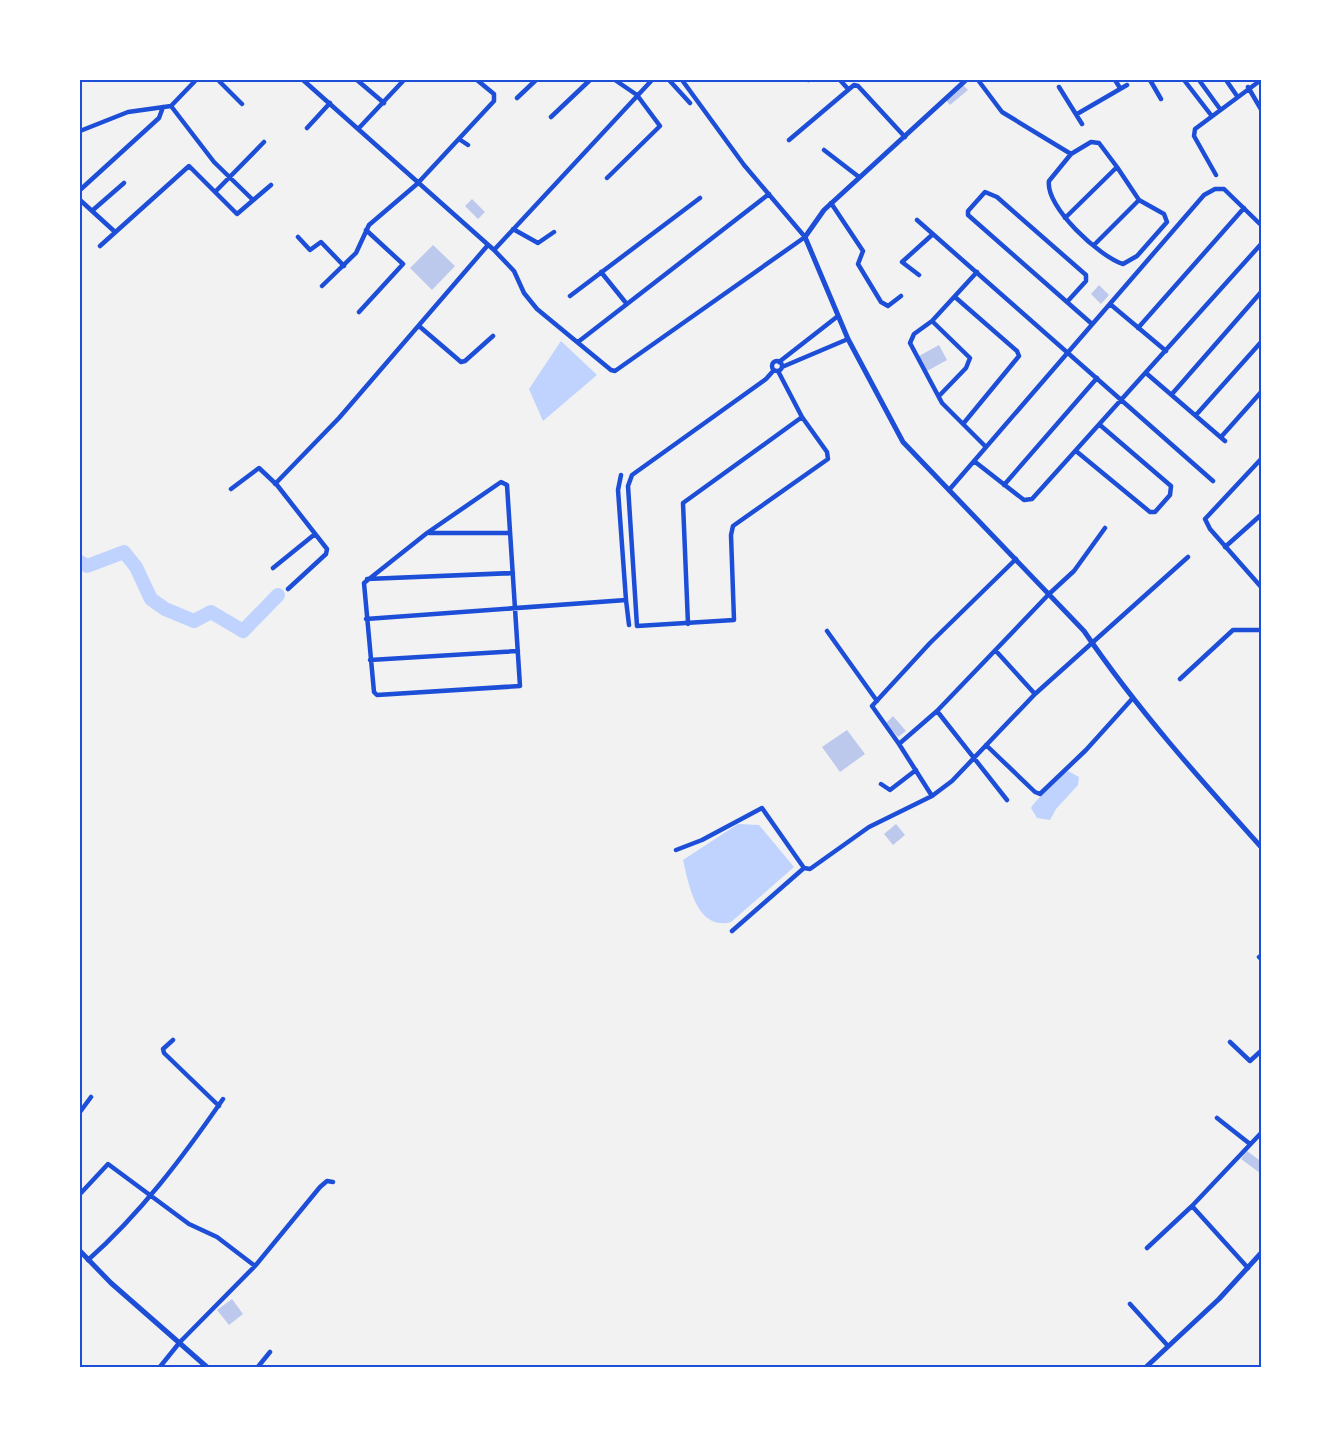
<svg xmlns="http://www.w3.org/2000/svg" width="1341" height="1447" viewBox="0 0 1341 1447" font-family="Literata,serif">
<rect width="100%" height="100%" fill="#f2f2f2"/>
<path fill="#bfd3fe" d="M 561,341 L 597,375 L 543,421 L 529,389 Z
M 1068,771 L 1079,777 L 1078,785 L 1056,809 L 1050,820 L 1037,818 L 1031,808 C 1034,802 1062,774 1068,771 Z
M 738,824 L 759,825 L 794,867 L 731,922 C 697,931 689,886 683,860 Z"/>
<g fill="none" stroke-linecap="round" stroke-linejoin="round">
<path stroke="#bfd3fe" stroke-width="14" d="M 80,562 L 87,566 L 124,552 L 136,567 L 151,599 L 165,609 L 194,621 L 211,612 L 243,631 L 278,595"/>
</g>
<path fill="#bdc9ec" d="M 963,85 L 968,90 L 950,105 L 946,100 Z
M 472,199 L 485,212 L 478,219 L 465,206 Z
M 433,245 L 455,266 L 432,290 L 410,268 Z
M 1099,285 L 1109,295 L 1101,304 L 1091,294 Z
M 939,345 L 947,360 L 927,371 L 919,356 Z
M 893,716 L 906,731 L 898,737 L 886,723 Z
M 847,730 L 865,754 L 840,772 L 822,747 Z
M 896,824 L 905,835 L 893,845 L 884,834 Z
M 1247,1151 L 1262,1162 L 1260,1173 L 1241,1159 Z
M 232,1299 L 243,1314 L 229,1325 L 217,1310 Z"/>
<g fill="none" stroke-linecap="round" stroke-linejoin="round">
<path stroke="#1d4ed8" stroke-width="4.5" d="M 218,80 L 242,104
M 303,80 L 494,250 L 514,271 L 524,293 L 537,309 L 611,370 L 615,371 L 805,237 L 744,165 L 682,80
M 357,80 L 384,103
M 669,80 L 690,103
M 808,80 L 809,80
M 840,80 L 848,89
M 978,80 L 1002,112 L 1071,154
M 1115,80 L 1120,88
M 1150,80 L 1161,99
M 1184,80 L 1211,115
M 1199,80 L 1220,109
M 1226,80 L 1237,96
M 1059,87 L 1082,124
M 1248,87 L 1262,111
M 517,98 L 536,80
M 171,106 L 214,162 L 253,200
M 1077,114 L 1127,85
M 551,117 L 590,80
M 307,128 L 330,103
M 359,128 L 404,80
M 80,131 L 128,112 L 171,106 L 196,80
M 459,139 L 468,145
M 789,140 L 854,85 L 858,86 L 905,137
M 824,150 L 859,177
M 1216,175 L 1194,136 L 1195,129 L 1261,80
M 607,178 L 660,126 L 637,95 L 615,80
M 80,190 L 159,118 L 163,107
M 216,191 L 264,142
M 80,200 L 114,231
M 831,203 L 863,251 L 858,264 L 881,302 L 888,306 L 901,296
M 93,210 L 124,183
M 1065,218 L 1117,167 L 1099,143 L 1091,142 L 1071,154 L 1049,181 C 1045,207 1100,257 1123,264 L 1137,256 L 1167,222 L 1164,214 L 1139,200
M 917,220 L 1213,481
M 513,229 L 538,243 L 554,232
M 298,237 L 310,250 L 321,242 L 344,266
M 1094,245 L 1139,200 L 1117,167
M 100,246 L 189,166 L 237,214 L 271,185
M 494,250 L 652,80
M 601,272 L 626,303
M 977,272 L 932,321 L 914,334 L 910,343 L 942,403 L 986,447
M 919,275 L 902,262 L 933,234
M 322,286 L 356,253 L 369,225 L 417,184 L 494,101 L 494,94 L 477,80
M 570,296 L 700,198
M 955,297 L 1017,351 L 1019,356 L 963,424
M 1067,302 L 1086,281 L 1086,275 L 997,197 L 985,192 L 968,211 L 968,215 L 1092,324
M 1110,304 L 1166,351
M 359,312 L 403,264 L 366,230
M 932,321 L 970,358 L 966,368 L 939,396
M 419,326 L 461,362 L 465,361 L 493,336
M 1138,328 L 1244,208
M 578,342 L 769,194
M772 366a5 5 0 1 1 10 0a5 5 0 1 1-10 0Z
M 779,362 L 838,316
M 782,367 L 848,339
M 774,370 L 766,379 L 632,475 L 628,486 L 637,626 L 734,620 L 731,535 L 733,526 L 828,459 L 827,452 L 802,417 L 778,371
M 1146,373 L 1225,441
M 1172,394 L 1262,291
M 1196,415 L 1262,341
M 1221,437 L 1262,391
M 1076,451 L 1150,512 L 1155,512 L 1170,495 L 1171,486 L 1100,425
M 1262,458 L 1205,519 L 1210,529 L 1262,588
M 974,461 L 1024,500 L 1032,499 L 1262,243
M 501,482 L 507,485 L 520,686 L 377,695 L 374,692 L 364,583 L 427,533 Z
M 275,484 L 339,418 L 488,245
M 1004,485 L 1097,378
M 231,489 L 259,468 L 277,485 L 327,549 L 326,554 L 288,589
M 949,490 L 1204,195 L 1215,189 L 1224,189 L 1262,226
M 429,533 L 510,533
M 1225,547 L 1262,514
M 273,568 L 315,534
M 367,579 L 513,573
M 626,600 L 629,625
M 366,619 L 626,600 L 618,490 L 621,475
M 688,624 L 683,503 L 802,417
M 827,631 L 877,701
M 996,651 L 1035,694
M 370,660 L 518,651
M 1180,679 L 1233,630 L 1262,630
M 937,711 L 1007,800
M 899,744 L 937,711 L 1049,594 L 1074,571 L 1105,528
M 986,745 L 1035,792 L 1040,794 L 1086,750 L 1132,699
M 881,784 L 890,790 L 916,770
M 932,796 L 899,744 L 872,706 L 930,643 L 1016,559
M 676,850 L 702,840 L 762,808 L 804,868 L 810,869 L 869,827 L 932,796 L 952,781 L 1035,694 L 1188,557
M 732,931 L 804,868
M 1259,957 L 1262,960
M 173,1040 L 163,1049 L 164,1053 L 219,1106
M 1230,1042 L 1250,1061 L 1262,1050
M 80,1112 L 91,1097
M 1217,1118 L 1250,1144
M 80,1194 L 108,1164 L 189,1224 L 217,1237 L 255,1266
M 1192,1206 L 1248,1268
M 1147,1248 L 1192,1206 L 1262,1132
M 88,1260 C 140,1214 183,1157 223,1099
M 1130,1304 L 1168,1346
M 159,1368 L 180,1342 L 255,1266 L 320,1187 L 327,1181 L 333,1182
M 257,1368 L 270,1352"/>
<path stroke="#1d4ed8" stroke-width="5" d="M 966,80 L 824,210 L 805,237 L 848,339 L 903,442 L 1084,631 C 1137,709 1199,778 1262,848
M 80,1251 L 111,1283 L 208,1368
M 1145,1368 L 1219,1299 L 1262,1252"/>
</g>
<rect width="1341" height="1447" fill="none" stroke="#ffffff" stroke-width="162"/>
<rect x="81" y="81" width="1179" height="1285" fill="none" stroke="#1d4ed8" stroke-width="2"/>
</svg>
